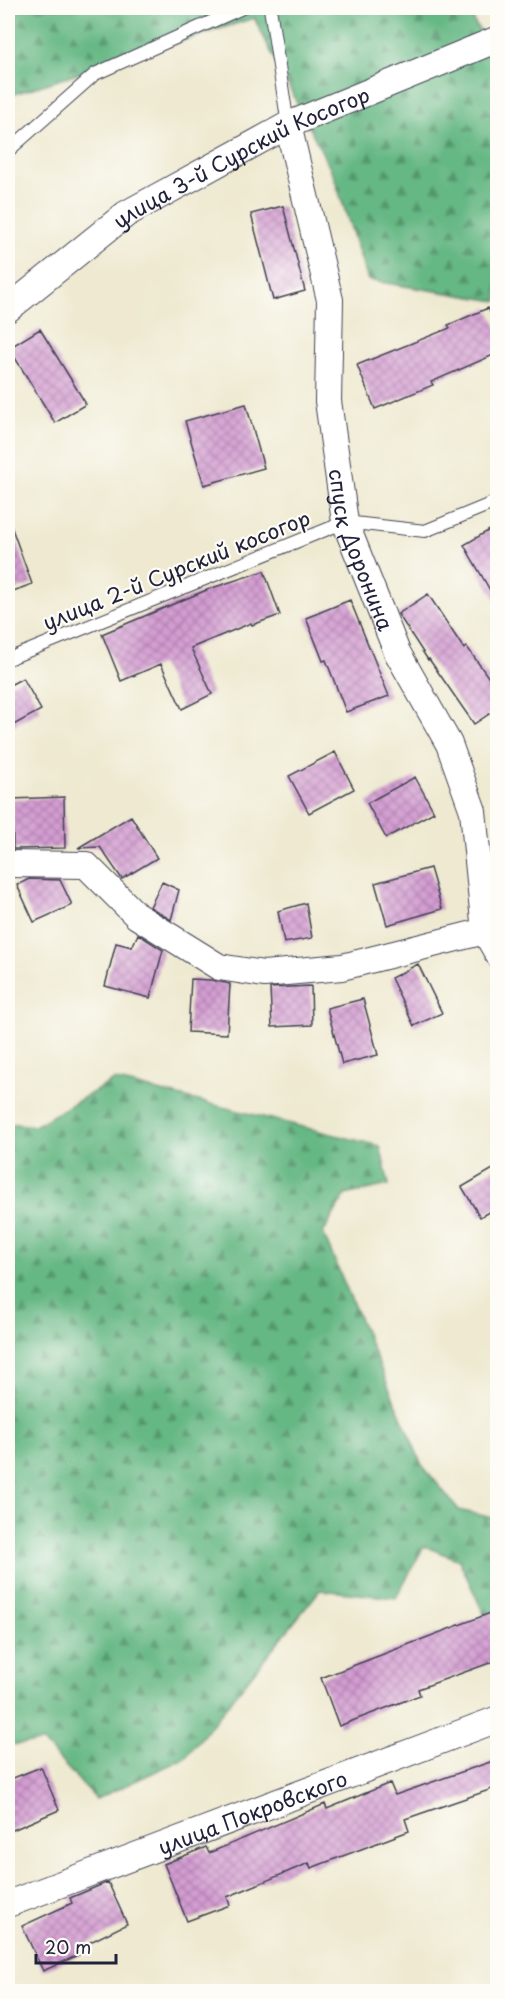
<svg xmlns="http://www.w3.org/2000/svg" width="505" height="1999" viewBox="0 0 505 1999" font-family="'Playpen Sans',sans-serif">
<defs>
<pattern id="forest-firs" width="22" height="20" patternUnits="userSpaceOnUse" patternTransform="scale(1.5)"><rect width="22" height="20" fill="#65b783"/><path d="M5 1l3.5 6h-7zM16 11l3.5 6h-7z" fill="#53946c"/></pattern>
<pattern id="building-cross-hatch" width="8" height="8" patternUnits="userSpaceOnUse" patternTransform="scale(1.5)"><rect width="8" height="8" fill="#d49dd2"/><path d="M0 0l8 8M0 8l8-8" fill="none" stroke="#ac80ac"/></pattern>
</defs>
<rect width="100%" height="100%" fill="#fdfcf7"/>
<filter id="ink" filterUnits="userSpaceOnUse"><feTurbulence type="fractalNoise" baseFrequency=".0167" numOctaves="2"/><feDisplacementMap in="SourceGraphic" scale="12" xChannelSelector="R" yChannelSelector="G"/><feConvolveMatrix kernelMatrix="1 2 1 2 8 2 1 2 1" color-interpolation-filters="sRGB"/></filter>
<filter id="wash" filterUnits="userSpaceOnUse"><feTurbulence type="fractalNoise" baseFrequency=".008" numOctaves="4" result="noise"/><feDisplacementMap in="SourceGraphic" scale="24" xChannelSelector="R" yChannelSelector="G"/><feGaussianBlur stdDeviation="1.35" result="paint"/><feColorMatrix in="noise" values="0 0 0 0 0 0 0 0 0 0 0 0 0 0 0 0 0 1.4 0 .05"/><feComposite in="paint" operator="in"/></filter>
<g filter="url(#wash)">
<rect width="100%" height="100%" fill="#eee9d0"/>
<path fill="url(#forest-firs)" stroke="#446c5f" stroke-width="1.5" d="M 8,8 L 474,8 L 474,22 L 497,55 L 497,301 L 368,280 L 333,174 L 254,18 L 8,96 Z
M 114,1080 L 380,1146 L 389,1185 L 345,1195 L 323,1233 L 422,1465 L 459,1510 L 497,1519 L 498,1610 L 484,1614 L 459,1560 L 424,1546 L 396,1598 L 320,1590 L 185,1758 L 96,1799 L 43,1742 L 8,1745 L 8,1123 L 35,1126 Z"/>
<g id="blocks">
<path fill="url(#building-cross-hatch)" d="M 283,206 L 305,291 L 273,300 L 251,214 Z
M 488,308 L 498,329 L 498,353 L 431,382 L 433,385 L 375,409 L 357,365 L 450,328 L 448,325 Z
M 40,329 L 86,404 L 55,423 L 9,348 Z
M 246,404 L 264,468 L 204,485 L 185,421 Z
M 10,523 L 32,584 L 8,593 L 8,524 Z
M 498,525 L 498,604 L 464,545 Z
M 264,571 L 280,615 L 252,625 L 251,623 L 191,648 L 212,694 L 182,709 L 161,664 L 121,681 L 102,634 L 209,589 Z
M 428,594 L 464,649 L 467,647 L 498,691 L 498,708 L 474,724 L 429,659 L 428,660 L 398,614 Z
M 350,600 L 389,696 L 346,712 L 326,660 L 323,661 L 306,618 Z
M 23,678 L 41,710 L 8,728 L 8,686 Z
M 335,752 L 354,789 L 309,813 L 289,776 Z
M 415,777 L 434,812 L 386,838 L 367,803 Z
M 64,797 L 65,848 L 13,849 L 12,799 Z
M 131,816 L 157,858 L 122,879 L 100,847 L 78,848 Z
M 430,868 L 442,909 L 387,925 L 375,883 Z
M 29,879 L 60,880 L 72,905 L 34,922 L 17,885 Z
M 162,882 L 179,890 L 171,920 L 150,907 Z
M 306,903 L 312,938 L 284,943 L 278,911 Z
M 138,934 L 163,950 L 150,998 L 105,986 L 116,943 L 132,947 Z
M 418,964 L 442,1013 L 414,1026 L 391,978 Z
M 191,979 L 211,980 L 230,984 L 227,1034 L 188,1032 Z
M 311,986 L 312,1025 L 272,1027 L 270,988 Z
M 363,999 L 378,1055 L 342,1064 L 327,1008 Z
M 498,1166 L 498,1207 L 480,1217 L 462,1187 Z
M 498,1610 L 498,1660 L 418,1689 L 420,1695 L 339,1726 L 321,1678 Z
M 493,1761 L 498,1774 L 498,1787 L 405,1819 L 409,1831 L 311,1868 L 309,1863 L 227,1897 L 230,1905 L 187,1921 L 164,1864 L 206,1847 L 209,1853 L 325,1804 L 327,1809 L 390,1783 L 395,1795 Z
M 41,1767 L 59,1810 L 8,1832 L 8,1780 Z
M 108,1882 L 127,1924 L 82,1946 L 85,1952 L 43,1971 L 22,1926 L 72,1903 L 70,1898 Z"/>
</g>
</g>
<g filter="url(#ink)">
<use href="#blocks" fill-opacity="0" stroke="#414051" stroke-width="1.5"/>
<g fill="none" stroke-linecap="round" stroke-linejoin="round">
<g stroke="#414051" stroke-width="14">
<path id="service" d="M 270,8 L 288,125
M 8,151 L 95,74 L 242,8
M 8,659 L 345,522 L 425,531 L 498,501"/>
</g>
<g stroke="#414051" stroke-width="28">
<g id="minor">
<path id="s1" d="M 288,125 L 330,300 L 328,401 L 345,522 L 397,652 L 449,744 L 473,811 L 485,931 L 498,954"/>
<path id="s2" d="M 8,309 L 126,214 L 288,125 L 498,39"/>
<path d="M 8,864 L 86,865 L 137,916 L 219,967 L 264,974 L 342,967 L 485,931"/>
<path id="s3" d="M 8,1904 L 498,1719"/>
</g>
</g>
<use href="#service" stroke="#fff" stroke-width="12"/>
<use href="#minor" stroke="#fff" stroke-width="26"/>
</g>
</g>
<g text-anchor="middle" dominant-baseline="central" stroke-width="4.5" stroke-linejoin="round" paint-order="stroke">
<g font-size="21" fill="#22223b" stroke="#fdfcf7">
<text stroke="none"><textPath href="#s2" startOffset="280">улица 3-й Сурский Косогор</textPath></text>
<text stroke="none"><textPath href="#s1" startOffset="434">спуск Доронина</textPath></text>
<text transform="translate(176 569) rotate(-22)">улица 2-й Сурский косогор</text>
<text stroke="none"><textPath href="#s3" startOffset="261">улица Покровского</textPath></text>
</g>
</g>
<rect width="505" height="1999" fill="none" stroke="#fdfcf7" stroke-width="30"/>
<path d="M36 1954v9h80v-9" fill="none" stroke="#22223b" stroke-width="3"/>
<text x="45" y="1954" font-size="18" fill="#22223b" stroke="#fdfcf7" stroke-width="4.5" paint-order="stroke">20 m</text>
</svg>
